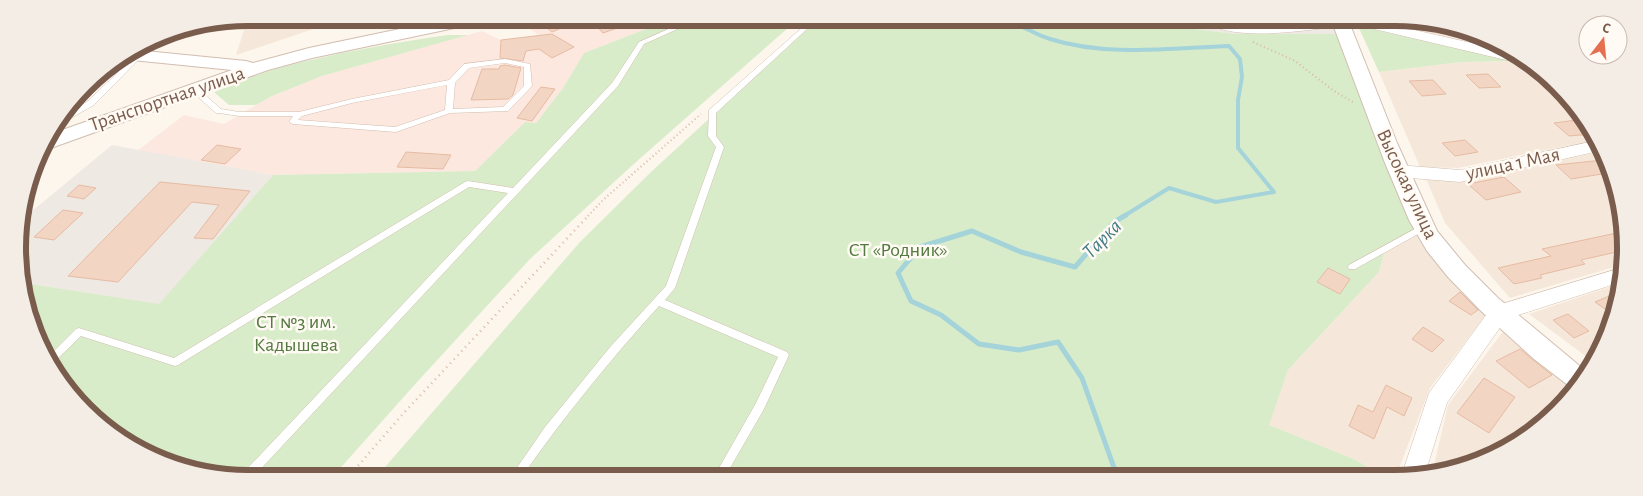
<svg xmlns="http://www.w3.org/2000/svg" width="1643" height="496" viewBox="0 0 1643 496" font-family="'Alegreya Sans',sans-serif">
<rect width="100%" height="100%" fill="#fdf6ec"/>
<path fill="#f5e8da" d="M 248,18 L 346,18 L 236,55 Z
M 1382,22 L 1440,22 L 1509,51 L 1504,50 Z
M 1528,61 L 1587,120 L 1595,140 L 1458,168 L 1420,167 L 1379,72 L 1461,62 Z
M 1600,152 L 1621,203 L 1621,265 L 1510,298 L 1445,223 L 1426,179 L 1457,181 Z
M 1415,231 L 1445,270 L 1488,312 L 1430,388 L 1396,476 L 1383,476 L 1354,459 L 1268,425 L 1288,370 L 1379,272 L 1385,248 Z
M 1621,283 L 1621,293 L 1595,363 L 1529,314 Z
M 1505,329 L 1577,385 L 1547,421 L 1497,455 L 1432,474 L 1448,405 Z"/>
<path fill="#fde8e0" d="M 524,19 L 672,19 L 584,53 L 563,88 L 536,123 L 524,123 L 475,171 L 273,175 L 137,151 L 184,115 L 224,124 L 272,96 L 322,76 L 482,31 L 501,40 L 539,35 L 518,21 Z"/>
<path fill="#efe9e4" d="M 1130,21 L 1333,22 L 1338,34 L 1236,34 Z
M 112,145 L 273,175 L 159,305 L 24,283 L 20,221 Z"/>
<path fill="#d8ecc9" d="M 672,19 L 797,20 L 636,162 L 530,259 L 418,381 L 335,474 L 203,474 L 120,440 L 65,388 L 25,307 L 24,283 L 159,304 L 273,175 L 475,171 L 525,122 L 536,123 L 563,88 L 584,53 Z
M 817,20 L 838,26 L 879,20 L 1130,21 L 1236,34 L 1338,34 L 1415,231 L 1385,248 L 1379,272 L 1288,370 L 1269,425 L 1354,459 L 1383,476 L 379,474 L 580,242 L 652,171 Z
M 1358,26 L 1513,61 L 1461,62 L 1379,72 Z
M 448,35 L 468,35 L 322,76 L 272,96 L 256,105 L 229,105 L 214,92 C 235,84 257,74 279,68 C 335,53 391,43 448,35 Z"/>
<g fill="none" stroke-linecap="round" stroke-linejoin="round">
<path stroke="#a5d3da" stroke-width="4" d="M 1020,20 L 1018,25 C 1028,29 1039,36 1050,39 C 1107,57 1170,48 1229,46 L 1240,59 L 1242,77 L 1238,100 L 1238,148 L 1274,192 L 1216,202 L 1169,188 L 1124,216"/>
<path stroke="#a5d3da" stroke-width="5" d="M 1117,476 L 1082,378 L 1058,342 L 1019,350 L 979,344 L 941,315 L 911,301 L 898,273 L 920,247 L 972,231 L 1021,252 L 1075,267 L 1114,222 L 1126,215"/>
</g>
<path fill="#f3d5c3" stroke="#e6bba3" d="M 536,19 L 582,19 L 552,32 Z
M 590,19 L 637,19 L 637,21 L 603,33 Z
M 552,34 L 574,47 L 552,58 L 539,49 L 526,51 L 523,61 L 500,58 L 501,40 Z
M 505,65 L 521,68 L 513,95 L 508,99 L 471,100 L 482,69 L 499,69 L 500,66 Z
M 1488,74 L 1501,87 L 1479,88 L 1466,75 Z
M 1433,80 L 1446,94 L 1422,96 L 1409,81 Z
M 541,87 L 555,89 L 532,121 L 517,118 Z
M 1577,120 L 1592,134 L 1569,136 L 1554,123 Z
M 1465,140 L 1478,152 L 1455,156 L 1442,143 Z
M 217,145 L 241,149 L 225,164 L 201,160 Z
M 406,152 L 451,155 L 443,169 L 397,167 Z
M 1603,160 L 1608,173 L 1571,179 L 1556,165 Z
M 1504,177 L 1521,192 L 1486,200 L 1468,184 Z
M 160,182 L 250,191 L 213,239 L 194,238 L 219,205 L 192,202 L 118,282 L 68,276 Z
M 79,185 L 96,188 L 84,199 L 67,196 Z
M 63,210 L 83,213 L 54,240 L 34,237 Z
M 1621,232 L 1621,251 L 1581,260 L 1585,264 L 1540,275 L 1542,278 L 1514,284 L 1498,268 L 1551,256 L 1542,249 Z
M 1328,268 L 1350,279 L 1340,294 L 1317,282 Z
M 1621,291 L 1613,315 L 1595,302 Z
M 1460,292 L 1478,310 L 1471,315 L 1449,301 Z
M 1568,314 L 1589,331 L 1574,338 L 1553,320 Z
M 1423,327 L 1444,340 L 1432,352 L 1412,339 Z
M 1520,349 L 1533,360 L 1552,375 L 1529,388 L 1496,361 Z
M 1484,378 L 1515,397 L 1489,433 L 1457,413 Z
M 1386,385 L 1412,398 L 1404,416 L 1387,407 L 1374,439 L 1349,426 L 1358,405 L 1373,412 Z"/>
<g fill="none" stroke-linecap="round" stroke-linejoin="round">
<g stroke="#d1beb0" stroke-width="1">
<path id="service" d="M 691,19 L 700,19 L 644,44 L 618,86 L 256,474 L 244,474 L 245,471 L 508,193 L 469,187 L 178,365 L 175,366 L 81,336 L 53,363 L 49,356 L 76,329 L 79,328 L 174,358 L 465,182 L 468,181 L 513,188 L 612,83 L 639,42 Z
M 823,20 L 833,20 L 809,27 L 716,113 L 716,136 L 724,147 L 675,288 L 665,300 L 787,352 L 789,355 L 764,409 L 726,475 L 715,475 L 756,403 L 778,357 L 659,306 C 611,359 565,415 523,475 L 512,475 L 545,427 L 611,346 L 666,286 L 716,147 L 708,136 L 709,110 L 805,25 Z
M 1204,21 C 1214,21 1223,25 1233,27 L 1230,21 L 1236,21 L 1240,28 C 1274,30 1307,26 1341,22 L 1344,24 L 1341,26 C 1306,30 1232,43 1204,21 Z
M 172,33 L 146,57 L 141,57 L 94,105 L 64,122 L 60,122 L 66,114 L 88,101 L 136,55 L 141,55 L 164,34 Z
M 505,59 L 530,64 L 532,86 L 508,111 L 450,113 L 396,132 L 293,124 L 289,122 L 293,116 L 239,116 L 219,113 L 216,113 L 189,89 L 193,87 L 196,87 L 221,109 L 239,112 L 299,112 L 352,99 L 449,80 L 464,64 ZM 505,63 L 524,67 L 524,86 L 503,107 L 453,109 L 455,83 L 469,68 ZM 447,85 L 445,110 L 395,127 L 298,120 L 302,116 L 352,103 Z
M 1424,224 L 1428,227 L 1427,229 L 1355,269 L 1349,269 L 1348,267 L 1349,265 Z"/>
</g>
<g stroke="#d1beb0" stroke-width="1">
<path id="minor" d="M 1355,22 L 1379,22 L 1511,52 L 1526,60 L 1506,60 L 1357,25 Z
M 1595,141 L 1599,151 L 1460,182 L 1398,177 L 1392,175 L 1389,171 L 1392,167 L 1398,165 L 1460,170 Z
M 1621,268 L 1621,282 L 1506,319 L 1447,403 L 1424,477 L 1401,477 L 1429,393 L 1492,307 Z"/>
</g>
<g stroke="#d1beb0" stroke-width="2">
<path id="tertiary" d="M 452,18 L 486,18 L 484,22 L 478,23 L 312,58 L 268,70 L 51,148 L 41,149 L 51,134 L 232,70 L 122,59 L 135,50 L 246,61 L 253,63 L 309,48 Z
M 1332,22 L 1349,22 L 1397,143 L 1437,231 L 1465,265 L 1498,298 L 1587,372 L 1573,389 L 1534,359 L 1481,311 L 1448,277 L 1427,251 L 1409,220 L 1385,163 Z"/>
</g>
<path stroke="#d9b8a5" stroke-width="2" stroke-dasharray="1 3" stroke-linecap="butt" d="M 1150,21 L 1201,28
M 380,24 L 402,18
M 1253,42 L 1295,61 L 1334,91 L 1353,102
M 588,216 L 603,200 L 701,114"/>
<path stroke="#d9b8a5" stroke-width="2.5" stroke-dasharray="1 4.5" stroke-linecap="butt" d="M 351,474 L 402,415 L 589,215"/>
<use href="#service" fill="#fff" fill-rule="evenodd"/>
<use href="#minor" fill="#fff" fill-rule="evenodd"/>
<use href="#tertiary" fill="#fff" fill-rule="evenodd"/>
</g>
<g text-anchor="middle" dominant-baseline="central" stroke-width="5" stroke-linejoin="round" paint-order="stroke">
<g font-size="20" fill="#7a5c4d" stroke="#fffaf3">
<text transform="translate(167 99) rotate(-19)">Транспортная улица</text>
<text transform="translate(1513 164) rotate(-12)">улица 1 Мая</text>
<text transform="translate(1407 184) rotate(65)">Высокая улица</text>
</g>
<g font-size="20" fill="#537a41" stroke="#fffaf3">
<text x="898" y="250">СТ «Родник»</text>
<text x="296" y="322">СТ №3 им.<tspan x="296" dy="23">Кадышева</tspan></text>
</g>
<g font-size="21" font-style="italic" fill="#437c86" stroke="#fffaf3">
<text transform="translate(1102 239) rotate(-45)">Тарка</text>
</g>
</g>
<path d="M0 0H1643V496H0ZM248 26H1395A222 222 0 0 1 1617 248V248A222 222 0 0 1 1395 470H248A222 222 0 0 1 26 248V248A222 222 0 0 1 248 26Z" fill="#f4ede6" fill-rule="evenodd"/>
<path fill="none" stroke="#7a5c4d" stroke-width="6" d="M248 26H1395A222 222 0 0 1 1617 248V248A222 222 0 0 1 1395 470H248A222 222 0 0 1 26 248V248A222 222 0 0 1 248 26Z"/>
<g transform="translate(1603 40) rotate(16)"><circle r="24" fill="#fffaf3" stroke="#cabbb1"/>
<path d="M0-4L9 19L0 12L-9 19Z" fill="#e76f51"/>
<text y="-8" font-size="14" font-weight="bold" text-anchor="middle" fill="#7a5c4d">С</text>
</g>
</svg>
